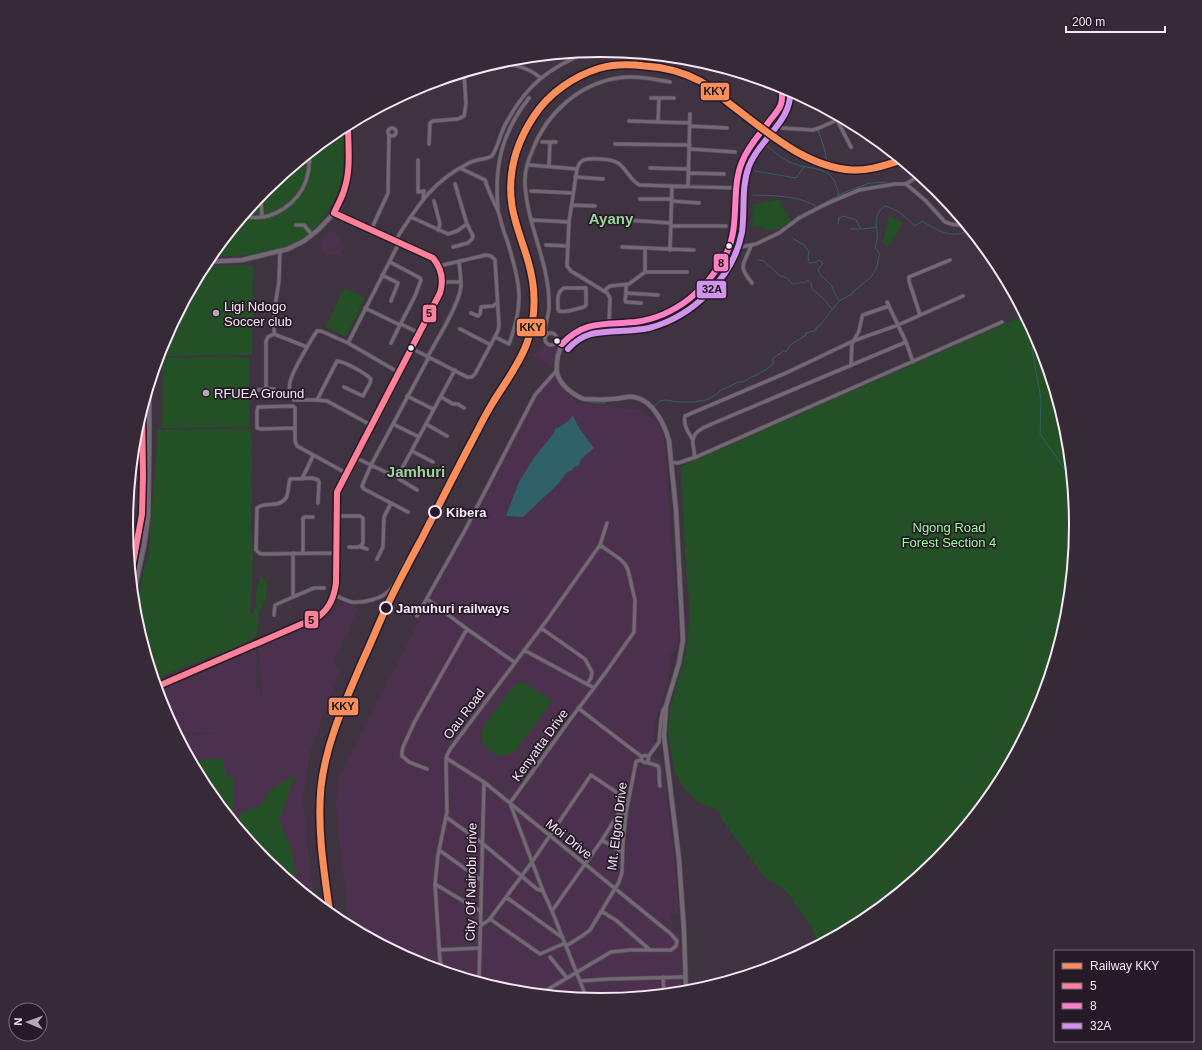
<svg xmlns="http://www.w3.org/2000/svg" width="1202" height="1050" viewBox="0 0 1202 1050" font-family="Helvetica,sans-serif">
<rect width="100%" height="100%" fill="#403341"/>
<path fill="#4c314f" d="M 329,232 L 336,232 L 344,246 L 340,254 L 326,255 L 319,244 Z
M 546,345 L 559,347 L 554,369 L 533,355 Z
M 554,375 L 561,386 L 576,403 L 639,410 L 658,422 L 664,438 L 679,640 L 675,652 L 669,655 L 670,663 L 668,667 L 671,670 L 655,722 L 653,737 L 656,746 L 653,755 L 663,765 L 675,866 L 679,915 L 671,915 L 672,929 L 675,933 L 680,934 L 682,992 L 601,1000 L 508,991 L 419,964 L 349,926 L 336,804 L 339,777 L 534,398 Z
M 129,493 L 131,493 L 133,542 L 128,542 L 126,525 Z
M 345,602 L 359,608 L 332,663 L 340,668 L 310,752 L 303,798 L 306,836 L 314,901 L 265,861 L 206,789 L 177,734 L 231,733 L 176,732 L 162,707 L 161,703 L 161,689 L 256,648 L 256,689 L 259,689 L 259,697 L 262,696 L 259,645 L 331,614 Z"/>
<path fill="#245026" d="M 343,127 C 343,148 345,171 338,191 C 331,210 317,230 299,240 C 276,255 237,257 210,256 L 265,189 L 337,130 Z
M 779,199 L 791,221 L 779,229 L 764,230 L 763,226 L 752,227 L 753,204 L 762,203 Z
M 889,215 L 903,223 L 888,247 L 883,242 Z
M 253,265 L 252,355 L 163,356 L 163,342 L 194,283 L 196,283 L 196,280 L 204,266 Z
M 344,288 L 365,298 L 346,337 L 326,327 Z
M 1025,315 L 1040,343 L 1067,433 L 1076,525 L 1067,618 L 1040,707 L 996,789 L 937,861 L 865,920 L 818,945 L 813,930 L 788,893 L 763,875 L 721,818 L 717,809 L 699,803 L 684,788 L 675,773 L 669,741 L 668,729 L 670,709 L 686,651 L 690,613 L 685,555 L 682,486 L 680,467 Z
M 224,357 L 249,358 L 250,427 L 162,428 L 163,358 Z
M 251,429 L 252,459 L 251,527 L 253,560 L 250,615 C 259,609 255,603 256,595 C 256,589 259,581 261,576 L 267,581 L 266,599 L 259,612 L 257,636 C 225,655 187,663 154,680 L 135,615 L 143,571 L 148,559 L 158,430 Z
M 523,682 L 552,701 L 518,748 L 506,756 L 495,755 L 484,745 L 481,737 L 484,726 L 514,685 Z
M 223,759 L 223,766 L 226,766 L 226,776 L 233,776 L 233,821 L 232,821 L 206,789 L 190,760 Z
M 296,774 L 279,820 L 292,850 L 297,887 L 272,866 L 271,862 L 259,848 L 251,844 L 238,828 L 241,812 L 260,806 L 269,791 Z"/>
<path fill="#316168" d="M 573,415 C 577,427 586,437 594,448 L 581,459 L 579,466 L 574,467 L 571,471 L 567,472 L 558,484 L 523,517 L 506,516 L 519,482 L 533,459 L 554,433 L 555,429 C 562,426 569,422 573,415 Z"/>
<g fill="none" stroke-linecap="round" stroke-linejoin="round">
<path stroke="#316168" stroke-width="1" d="M 818,130 L 825,151 L 827,163
M 767,146 C 776,153 784,161 795,164 C 807,169 827,167 834,180 C 836,185 838,190 839,195
M 828,167 L 829,172
M 755,171 L 796,178 L 804,167
M 753,195 C 774,196 799,195 817,207
M 826,202 L 845,192 L 870,183 L 886,182
M 838,224 L 839,218 L 843,216 L 856,220 L 861,229 L 872,228 L 876,227
M 850,229 L 861,229
M 792,238 L 804,245 L 809,252 L 808,256 L 809,263 L 816,262 L 819,260 L 823,263 L 818,270 C 821,277 826,280 831,285 C 833,288 835,296 839,300
M 738,244 L 745,245
M 758,260 L 764,261 L 780,276 C 785,276 790,280 792,284 L 796,284 L 801,282 L 804,283 L 807,281 L 809,281 L 811,283 L 812,289 L 823,298 L 832,309
M 1035,335 L 1032,350 L 1041,399 L 1040,434 L 1071,478
M 586,401 L 595,403 L 606,403
M 653,407 L 660,401 L 666,400 L 677,402 L 693,402 L 706,400 L 717,394 L 721,390 L 729,387 L 738,382 L 743,382 L 751,377 L 755,376 L 767,369 L 774,363 L 772,360 L 778,354 L 779,355 L 784,350 L 786,352 L 790,345 L 806,335 L 806,333 L 814,331 L 816,330 L 816,328 L 820,325 L 839,301 L 852,294 L 855,290 L 871,277 L 877,267 L 878,260 L 880,254 L 875,247 C 876,245 876,243 877,241 C 879,226 870,218 885,206 C 898,209 906,218 915,226 L 922,221 C 937,230 954,241 970,229"/>
<g stroke="#5d515e" stroke-width="4.5">
<path id="minor" d="M 492,64 C 511,64 525,65 541,78
M 651,98 L 674,98
M 629,121 L 690,123
M 658,122 L 659,98
M 769,122 L 782,128 L 813,130 L 819,128 L 837,120 L 851,147
M 690,126 L 727,128
M388 132a4 4 0 1 1 8 0a4 4 0 1 1-8 0Z
M 542,142 L 556,142
M 429,144 L 430,123 L 433,121 L 458,119 L 464,116 L 466,104 L 464,73
M 615,144 L 690,145
M 690,149 L 735,152
M 418,160 L 418,192 L 424,191 L 423,198
M 298,162 L 310,162
M 530,165 L 577,169
M 549,166 L 550,142
M 460,168 L 485,180 C 488,190 493,200 498,211 C 501,220 503,231 507,240 C 520,282 525,302 509,344 L 495,337
M 650,168 L 689,169
M 689,173 L 724,174
M 575,177 L 603,179
M 906,184 L 920,175
M 688,186 L 690,114
M 531,191 L 573,193
M 261,198 L 262,217
M 640,199 L 672,199
M 434,201 L 440,224 L 438,230
M 672,201 L 699,203
M 572,205 L 595,206
M 498,208 C 494,166 502,132 529,98
M 247,211 L 247,215 L 249,217 C 273,221 298,203 306,181 C 309,172 310,162 309,153
M 411,217 L 448,234 L 457,231 L 467,224
M 533,220 L 569,222
M 626,220 L 671,223
M 296,225 L 304,225 L 312,235
M 671,226 L 726,226
M 371,230 L 388,193 L 389,135
M 395,241 C 417,207 431,182 469,163 C 476,159 485,160 492,156 C 498,147 500,135 505,125 C 526,85 548,68 590,51
M 546,245 L 568,246
M 731,246 L 741,247 L 756,244 L 779,233 L 799,218 L 826,204 L 859,190 L 895,184 L 906,184 L 926,201 L 945,222 C 952,225 958,226 966,225
M 751,246 C 744,265 737,265 752,283
M 453,247 L 468,243 L 472,239 L 473,236 L 467,224 L 455,184
M 622,247 L 694,250
M 670,250 L 672,186
M 280,251 L 279,281 L 275,307 L 274,334 L 307,347
M 390,262 L 420,278 L 421,280 L 415,296 L 400,325
M 645,272 L 645,248
M 382,275 L 398,283 L 391,301
M 443,282 L 461,282
M 626,285 L 626,293 L 658,295
M 564,288 L 586,288 L 586,305 L 584,307 C 576,309 566,313 559,311 L 558,309 C 558,302 556,292 564,288 Z
M 605,290 L 610,286 L 629,284 L 645,272 L 687,272
M 626,293 L 625,300 L 626,302 L 641,303
M 887,302 L 906,342 L 913,362
M 365,308 L 400,325 L 391,343
M 471,313 L 478,316 L 480,314 L 481,307 L 493,306 L 497,303
M 920,315 L 909,281 L 909,277 L 950,260
M 401,324 L 419,333
M 609,324 L 610,298 L 607,293 L 571,271 L 567,266 L 569,222 L 577,169 C 578,166 579,163 582,161 C 587,157 612,159 618,163 C 627,169 631,182 640,185 L 737,188
M 460,329 L 491,345
M545 339a6 6 0 1 1 12 0a6 6 0 1 1-12 0Z
M 548,334 L 545,330 C 546,322 549,314 549,306 C 550,264 527,226 525,184 C 524,172 528,160 533,149 C 547,113 579,84 618,78 C 635,75 653,79 670,82
M 348,343 L 321,331 L 317,331 C 311,340 292,372 290,382 C 289,388 289,396 294,400 L 317,400 L 327,401 L 371,425
M 411,348 L 467,377 L 472,377 L 475,374 L 498,331 L 499,325 L 495,260 C 492,256 490,255 486,255 L 439,266
M 428,356 C 437,340 460,303 461,286 C 461,278 460,270 459,262
M 851,365 L 852,344 L 859,331 L 862,317 L 863,315 L 889,306
M 398,372 L 348,343 L 399,243
M 266,389 L 274,389
M 258,390 L 266,389 L 266,341 L 268,337 L 274,334
M 407,396 L 433,409
M 441,397 L 453,404 L 458,404 L 464,408
M 317,400 L 337,361 C 346,362 365,373 371,379 L 370,383 L 363,396 L 344,387
M 393,424 L 419,437
M 426,424 L 447,436
M 295,428 L 261,429 L 257,428 L 257,411 L 258,407 L 293,406 L 295,408 L 295,441 L 297,446 L 346,473
M 693,440 C 688,432 683,425 685,416 L 786,373 L 853,341 L 898,325 L 963,296
M 412,451 L 433,462
M 354,457 L 392,475 L 395,476 L 399,474 L 455,370
M 694,458 C 695,453 694,450 693,445 C 691,431 705,427 714,423 L 906,342
M 671,462 L 678,463 L 696,457 L 1002,322
M 397,475 L 399,479 L 417,490
M 302,479 L 313,456
M 318,503 L 319,482 L 318,480 L 312,478 L 290,479 C 288,485 289,493 286,498 C 278,509 265,501 257,508 L 256,550 L 259,553 L 262,554 L 336,553
M 408,512 L 364,489 L 362,486 L 371,465 L 429,357
M 336,516 L 360,516 L 363,518 L 363,543 C 360,549 355,547 349,547
M 128,546 L 137,546
M 361,547 L 367,549
M 303,553 L 303,518 L 305,517 L 313,517
M 377,559 L 383,547 L 384,517 L 391,503
M 334,595 C 340,597 346,601 352,602 C 364,603 382,599 390,590 C 397,582 401,571 405,562
M 293,597 L 314,588 L 324,588
M 427,599 L 467,629 L 514,662
M 274,615 L 275,605 L 293,597 L 293,553
M 417,616 L 464,532 L 535,395 L 557,370
M 541,628 L 585,659 L 592,672 L 591,678 L 587,684
M 524,650 L 594,688
M 156,687 L 318,617 C 330,609 335,597 336,583 L 336,509 L 337,492 L 440,293 C 445,280 443,268 433,258 L 334,213
M 578,708 L 642,757
M641.5 759a3.5 3.5 0 1 1 7 0a3.5 3.5 0 1 1-7 0Z
M 648,757 L 659,742 L 661,720 L 663,710 L 666,706
M 446,758 L 484,782 L 671,934 L 677,941 L 676,946 L 671,950 L 630,950 L 611,952 L 540,994
M 646,762 L 658,766 C 661,773 658,779 660,786
M 427,769 L 409,762 L 402,756 L 402,752 L 403,747 L 415,721 L 467,629
M 446,817 L 482,843 L 537,889 L 543,891
M 602,840 L 619,813 L 626,813
M 439,850 L 481,880
M 435,884 L 480,911
M 506,897 L 563,938
M 552,911 L 602,840 L 622,852
M 601,911 L 617,921 L 650,950
M 490,919 L 540,954 L 565,943
M 480,926 L 489,920 L 532,862 L 591,775 L 628,800
M 566,946 L 582,936 L 590,930 L 619,882 L 622,872 L 623,842 L 626,813 L 636,762 L 637,761 L 641,760
M 439,950 L 480,948
M 550,957 L 567,978
M 447,972 L 443,968 L 440,961 L 435,884 L 438,855 L 447,812 L 446,761 L 447,755 L 451,748 L 547,620 L 600,545 L 607,523
M 663,977 L 664,994
M 580,981 L 609,979 L 685,977
M 479,982 L 484,782
M 587,999 L 552,911 L 543,891 L 510,803 L 569,721 L 606,672 L 634,632 L 635,600 L 628,570 L 625,564 L 620,559 L 600,545"/>
</g>
<g stroke="#5d515e" stroke-width="5.5">
<path id="tertiary" d="M 205,262 L 242,260 L 288,249 L 304,241 L 318,230 L 334,213 L 346,186 L 348,173 L 349,156 L 348,124
M 686,992 L 684,931 L 679,859 L 664,736 L 666,706 L 679,663 L 683,640 L 676,510 L 669,441 C 665,425 653,400 634,397 C 627,396 619,399 612,399 C 603,400 593,399 584,399 C 573,395 560,385 557,373 C 556,367 557,361 558,355 C 560,348 562,342 568,336 C 579,325 596,325 610,324 C 622,323 635,323 646,320 C 684,311 712,284 729,250 C 741,223 731,191 741,164 C 747,147 761,133 772,119 C 775,114 780,109 781,104 C 783,98 782,92 781,86"/>
</g>
<g stroke="#5d515e" stroke-width="6">
<path id="secondary" d="M 131,574 C 135,554 140,534 142,514 C 145,479 142,444 142,410
M 133,596 L 144,545 L 148,516 L 149,446 L 149,386"/>
</g>
<use href="#minor" stroke="#736974" stroke-width="3"/>
<use href="#tertiary" stroke="#736974" stroke-width="4"/>
<use href="#secondary" stroke="#736974" stroke-width="4.5"/>
<g stroke="#251a26" stroke-width="9">
<path id="bus-1" d="M 334,213 C 338,204 343,196 345,187 C 351,167 348,145 348,124
M 131,574 L 142,514 L 143,475 L 142,410
M 156,687 L 318,617 C 330,608 334,597 336,583 L 337,492 L 440,293 C 444,280 442,269 433,258 L 334,213"/>
</g>
<g stroke="#251a26" stroke-width="9">
<path id="bus-2" d="M 557,341 L 562,344 C 584,320 605,325 635,322 C 675,317 708,289 726,254 C 741,225 730,191 742,162 C 748,146 761,133 771,119 C 775,114 779,110 781,104 C 783,98 782,92 781,86"/>
</g>
<g stroke="#251a26" stroke-width="9">
<path id="bus-3" d="M 568,349 C 575,341 581,337 591,334 C 610,330 630,332 649,328 C 692,317 734,277 742,232 C 745,210 741,187 749,166 C 759,139 793,121 790,90"/>
</g>
<use href="#bus-1" stroke="#ff8098" stroke-width="6"/>
<use href="#bus-2" stroke="#ff80c5" stroke-width="6"/>
<use href="#bus-3" stroke="#d193ec" stroke-width="6"/>
<g stroke="#251a26" stroke-width="10">
<path id="rail-1" d="M 330,914 C 324,872 317,829 321,787 C 326,742 345,702 363,660 C 371,643 378,625 386,608 C 397,585 409,562 421,540 C 438,507 454,475 471,443 C 478,430 484,417 492,404 C 504,384 519,365 527,343 C 536,317 536,288 528,261 C 523,243 515,225 512,206 C 507,173 516,143 534,116 C 549,93 574,76 600,68 C 614,64 630,64 645,66 C 663,67 683,72 700,81 C 711,87 720,96 730,104 C 766,131 805,167 852,170 C 869,171 885,165 902,160"/>
</g>
<use href="#rail-1" stroke="#fa8e5a" stroke-width="7"/>
</g>
<g fill="#f7e7f8" stroke="#251a26" stroke-width="1.5">
<circle cx="729" cy="246" r="3.5"/>
<circle cx="557" cy="341" r="3.5"/>
<circle cx="411" cy="348" r="3.5"/>
</g>
<g fill="#b7a8b8" stroke="#251a26" stroke-width="1.5">
<circle cx="216" cy="313" r="4"/>
<circle cx="206" cy="393" r="4"/>
</g>
<g fill="#251a26" stroke="#f7e7f8" stroke-width="2">
<circle cx="435" cy="512" r="6"/>
<circle cx="386" cy="608" r="6"/>
</g>
<g text-anchor="middle" dominant-baseline="central" stroke-width="3.5" stroke-linejoin="round" paint-order="stroke">
<g font-size="13" fill="#f7e7f8" stroke="#251a26" text-anchor="start">
<text x="224" y="306">Ligi Ndogo<tspan x="224" dy="15">Soccer club</tspan></text>
<text x="214" y="393">RFUEA Ground</text>
</g>
<g font-size="13" font-weight="bold" fill="#f7e7f8" stroke="#251a26" text-anchor="start">
<text x="446" y="512">Kibera</text>
<text x="396" y="608">Jamuhuri railways</text>
</g>
<g font-size="13" fill="#91fe92" stroke="#251a26">
<text x="949" y="527">Ngong Road<tspan x="949" dy="15">Forest Section 4</tspan></text>
</g>
<g font-size="13" fill="#f7e7f8" stroke="#251a26">
<text transform="translate(464 714) rotate(-53)">Oau Road</text>
<text transform="translate(540 745) rotate(-54)">Kenyatta Drive</text>
<text transform="translate(617 826) rotate(-83)">Mt. Elgon Drive</text>
<text transform="translate(569 839) rotate(39)">Moi Drive</text>
<text transform="translate(471 882) rotate(-89)">City Of Nairobi Drive</text>
</g>
<g font-size="15" font-weight="bold" fill="#9cd59a" stroke="#251a26">
<text x="611" y="218">Ayany</text>
<text x="416" y="471">Jamhuri</text>
</g>
</g>
<path d="M0 0H1202V1050H0ZM133 525a468 468 0 1 1 936 0a468 468 0 1 1-936 0Z" fill="#362a37" fill-rule="evenodd"/>
<path fill="none" stroke="#f7e7f8" stroke-width="2" d="M133 525a468 468 0 1 1 936 0a468 468 0 1 1-936 0Z"/>
<g stroke="#251a26" stroke-width="1.5">
<rect x="700" y="82" width="30" height="19" rx="4" fill="#fa8e5a"/>
<rect x="713" y="253" width="16" height="19" rx="4" fill="#ff80c5"/>
<rect x="696" y="280" width="31" height="19" rx="4" fill="#d193ec"/>
<rect x="422" y="304" width="15" height="19" rx="4" fill="#ff8098"/>
<rect x="516" y="318" width="30" height="19" rx="4" fill="#fa8e5a"/>
<rect x="304" y="610" width="15" height="19" rx="4" fill="#ff8098"/>
<rect x="328" y="697" width="31" height="19" rx="4" fill="#fa8e5a"/>
</g>
<g font-size="11" text-anchor="middle" font-weight="bold" fill="#111">
<text x="715" y="95">KKY</text>
<text x="721" y="267">8</text>
<text x="712" y="293">32A</text>
<text x="429" y="317">5</text>
<text x="531" y="331">KKY</text>
<text x="311" y="624">5</text>
<text x="343" y="710">KKY</text>
</g>
<rect x="1054" y="950" width="140" height="92" fill="#251a26" stroke="#796c7a"/>
<rect x="1062" y="963" width="20" height="6" fill="#fa8e5a" stroke="#796c7a"/>
<text x="1090" y="970" font-size="12" fill="#f7e7f8">Railway KKY</text>
<rect x="1062" y="983" width="20" height="6" fill="#ff8098" stroke="#796c7a"/>
<text x="1090" y="990" font-size="12" fill="#f7e7f8">5</text>
<rect x="1062" y="1003" width="20" height="6" fill="#ff80c5" stroke="#796c7a"/>
<text x="1090" y="1010" font-size="12" fill="#f7e7f8">8</text>
<rect x="1062" y="1023" width="20" height="6" fill="#d193ec" stroke="#796c7a"/>
<text x="1090" y="1030" font-size="12" fill="#f7e7f8">32A</text>
<g transform="translate(28 1022) rotate(272)"><circle r="19" fill="#251a26" stroke="#796c7a"/>
<path d="M0-3L7 15L0 10L-7 15Z" fill="#b7a8b8"/>
<text y="-6" font-size="11" font-weight="bold" text-anchor="middle" fill="#f7e7f8">N</text>
</g>
<path d="M1066 26v6h99v-6" fill="none" stroke="#f7e7f8" stroke-width="2"/>
<text x="1072" y="26" font-size="12" fill="#f7e7f8" stroke="#251a26" stroke-width="3" paint-order="stroke">200 m</text>
</svg>
